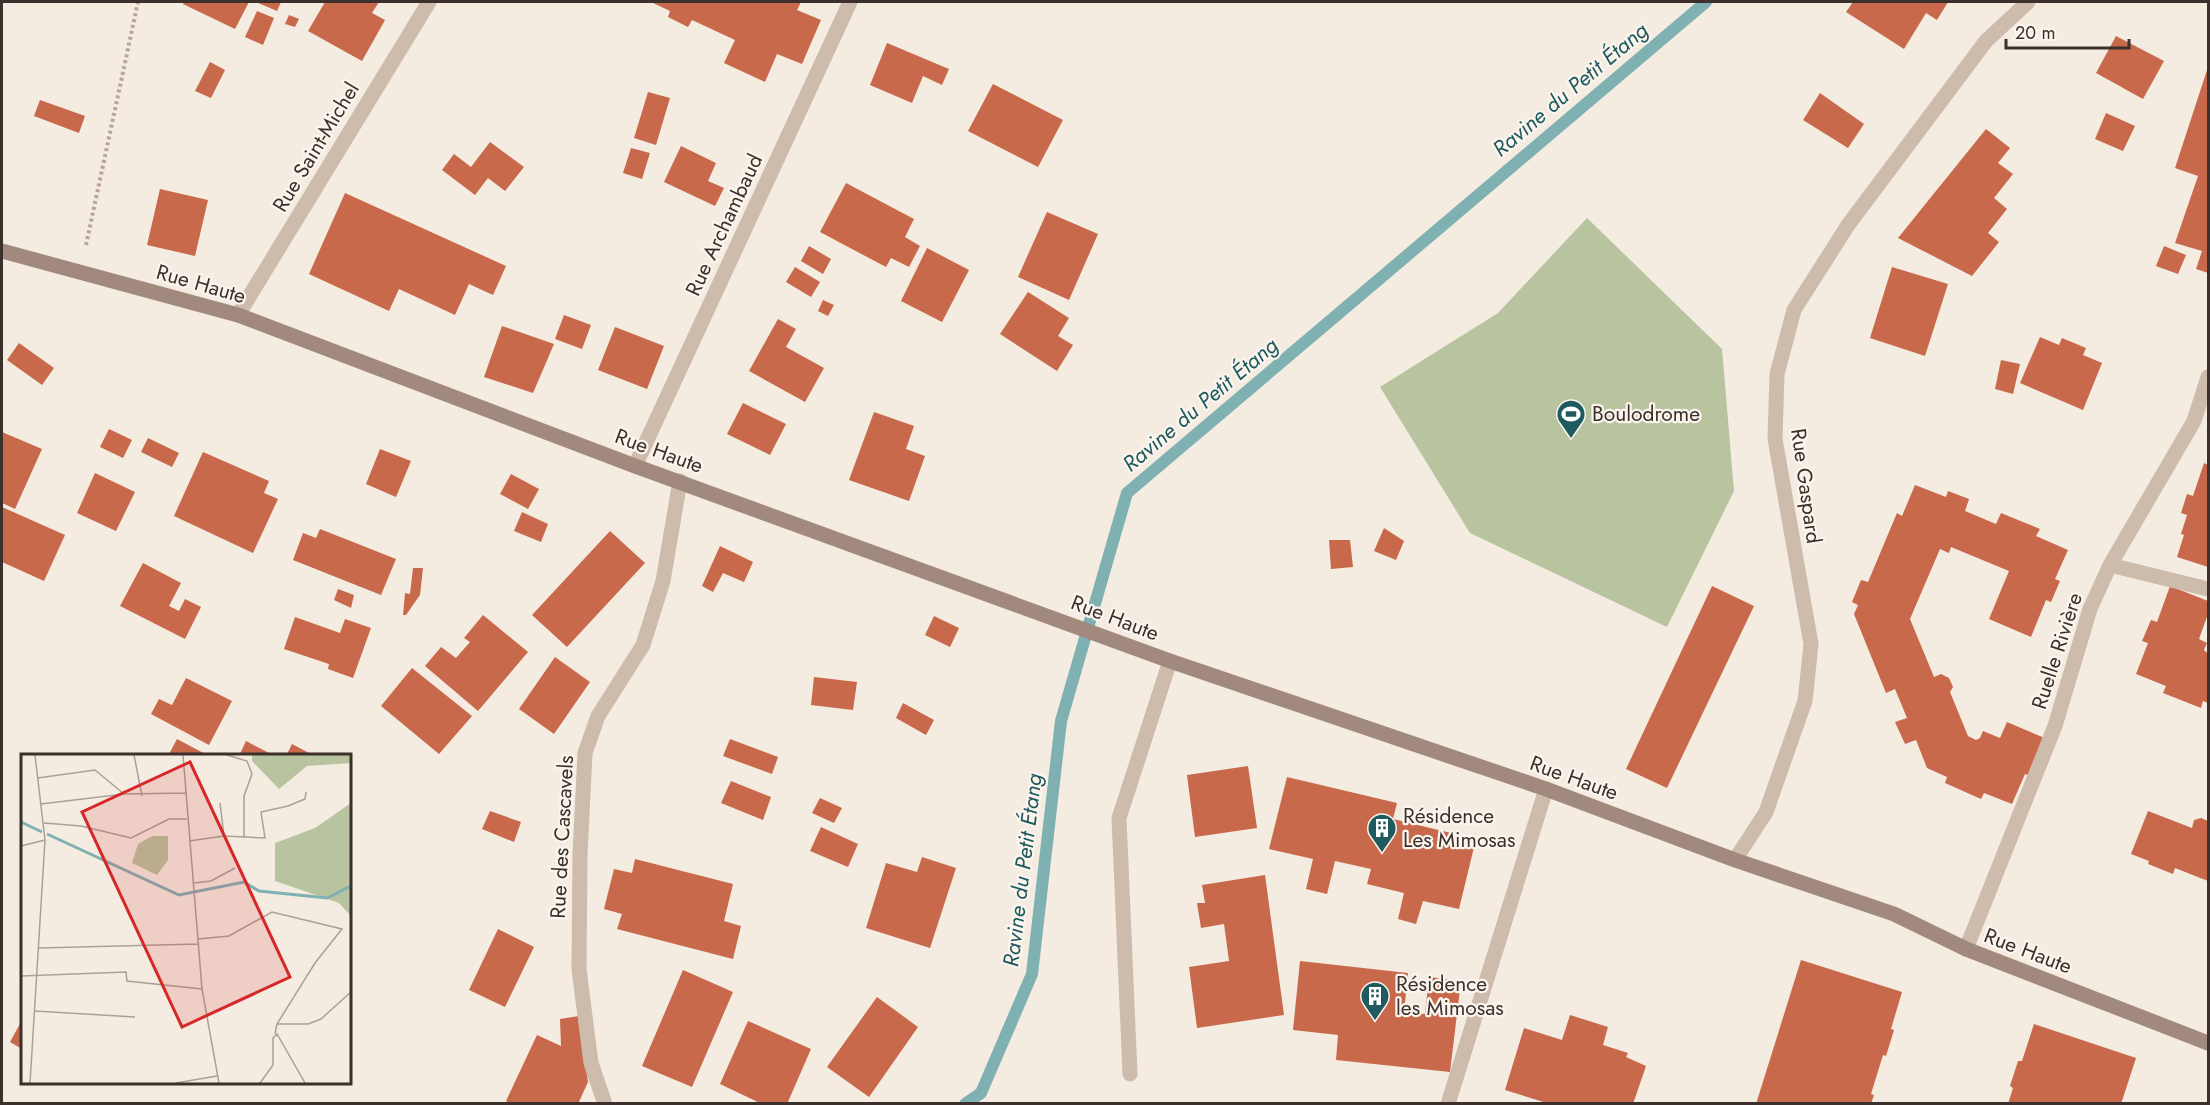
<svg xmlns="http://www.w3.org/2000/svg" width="2210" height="1105" viewBox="0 0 2210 1105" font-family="Jost,sans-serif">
<rect width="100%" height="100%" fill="#f4ebe1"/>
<path fill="#b8c4a0" d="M 1587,218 L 1722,349 L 1734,491 L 1667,627 L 1470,533 L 1380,387 L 1498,313 Z"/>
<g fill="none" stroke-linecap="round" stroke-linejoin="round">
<path stroke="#7fb0b2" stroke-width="12" d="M 965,1104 L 981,1093 L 1032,974 L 1061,721 L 1127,493 L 1706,2"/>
</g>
<path fill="#c8694b" d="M 184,2 L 249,2 L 235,29 L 183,4 Z
M 256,2 L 281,2 L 277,11 Z
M 325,2 L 379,2 L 372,13 L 385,20 L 362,61 L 308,31 Z
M 651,2 L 801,2 L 797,10 L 821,20 L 802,64 L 777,54 L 765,82 L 724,63 L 735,40 L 692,20 L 688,27 L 668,17 L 670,11 Z
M 1853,2 L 1948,2 L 1937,20 L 1926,13 L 1904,49 L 1846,12 Z
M 257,11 L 274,18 L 263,45 L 245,37 Z
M 289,15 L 299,19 L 295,27 L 285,24 Z
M 2116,36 L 2164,61 L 2143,99 L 2096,73 Z
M 887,43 L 949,69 L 942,85 L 923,76 L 912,103 L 870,85 Z
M 210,62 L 225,70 L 211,98 L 195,91 Z
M 2208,67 L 2208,273 L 2196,269 L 2202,251 L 2175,243 L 2198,176 L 2175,168 Z
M 993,84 L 1063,120 L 1038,167 L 968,131 Z
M 648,92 L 670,98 L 656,145 L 634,138 Z
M 1820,93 L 1864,124 L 1848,148 L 1803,120 Z
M 40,100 L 85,116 L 79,133 L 34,116 Z
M 2106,113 L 2135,126 L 2123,151 L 2095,139 Z
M 1986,129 L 2010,148 L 1998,163 L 2013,174 L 1994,198 L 2007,209 L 1988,233 L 1999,242 L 1972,276 L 1898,238 Z
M 490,142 L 524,167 L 505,191 L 488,178 L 475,195 L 442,170 L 454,154 L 471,167 Z
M 681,146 L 716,163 L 708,181 L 724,188 L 715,206 L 664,182 Z
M 631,148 L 650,153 L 642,179 L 623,173 Z
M 846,183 L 914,219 L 905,237 L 920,246 L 909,267 L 891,258 L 886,267 L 820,232 Z
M 160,189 L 208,200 L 195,256 L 147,245 Z
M 345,193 L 506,266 L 493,295 L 469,284 L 455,315 L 399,289 L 389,311 L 309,274 Z
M 1047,212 L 1098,234 L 1069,300 L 1018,277 Z
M 809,246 L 831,259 L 823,274 L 801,261 Z
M 2164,246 L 2186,255 L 2178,274 L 2156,266 Z
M 927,248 L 969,270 L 942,322 L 901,301 Z
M 795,267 L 820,282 L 811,297 L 786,282 Z
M 1892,267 L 1948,284 L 1925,356 L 1870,338 Z
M 1028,292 L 1069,318 L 1058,336 L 1073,345 L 1057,371 L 1000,334 Z
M 823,300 L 834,305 L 828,316 L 818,311 Z
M 564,315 L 591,325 L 582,349 L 555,339 Z
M 778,319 L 796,329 L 786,347 L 824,368 L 805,402 L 749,371 Z
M 502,326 L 554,344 L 533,393 L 484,377 Z
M 615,327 L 664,346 L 647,389 L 598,370 Z
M 2040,337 L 2059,345 L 2062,338 L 2086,348 L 2083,355 L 2102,363 L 2083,410 L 2020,383 Z
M 19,343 L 54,368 L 42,385 L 7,360 Z
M 2001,360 L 2020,364 L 2013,394 L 1995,389 Z
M 743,403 L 786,424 L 770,455 L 727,434 Z
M 874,412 L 914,426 L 906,449 L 925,456 L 909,501 L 849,480 Z
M 109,429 L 132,440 L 123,458 L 100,447 Z
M 2,432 L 42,449 L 15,509 L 2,503 Z
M 148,438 L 179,453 L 172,467 L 141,452 Z
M 380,449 L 411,461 L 396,497 L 366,484 Z
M 203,452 L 269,481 L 264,493 L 278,499 L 253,553 L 174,516 Z
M 2204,463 L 2208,465 L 2208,567 L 2177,557 L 2184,535 L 2181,534 L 2187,515 L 2181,513 L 2187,494 L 2193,496 Z
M 95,473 L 135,492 L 116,531 L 77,513 Z
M 511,474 L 539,489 L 528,509 L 500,494 Z
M 1915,485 L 1946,497 L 1948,491 L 1969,499 L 1965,511 L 1996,524 L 2001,513 L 2040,529 L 2036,536 L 2068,550 L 2055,579 L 2060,581 L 2051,602 L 2046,600 L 2031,637 L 1989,619 L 2009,571 L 1951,547 L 1949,553 L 1940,549 L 1910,619 L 1934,677 L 1941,674 L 1949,678 L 1953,687 L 1950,692 L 1968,736 L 1976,740 L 1980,738 L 1983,731 L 2000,738 L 2007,722 L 2047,739 L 2032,777 L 2025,774 L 2012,804 L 1984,793 L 1981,799 L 1945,783 L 1947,777 L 1927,768 L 1916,740 L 1905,744 L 1895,722 L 1907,718 L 1895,689 L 1886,693 L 1854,614 L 1858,605 L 1852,602 L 1861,580 L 1868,582 L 1897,513 L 1902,516 Z
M 2,507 L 65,535 L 44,581 L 2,562 Z
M 522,512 L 548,524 L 541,542 L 514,531 Z
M 1384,528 L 1404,541 L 1396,560 L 1374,551 Z
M 320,529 L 396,559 L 381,595 L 293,560 L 303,533 L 316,538 Z
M 610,531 L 645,563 L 567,647 L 532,615 Z
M 1329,540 L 1350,540 L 1353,567 L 1331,569 Z
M 720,546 L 753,562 L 744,582 L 723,573 L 713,592 L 702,586 Z
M 143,563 L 181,583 L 169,606 L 179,611 L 185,599 L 201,607 L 185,639 L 120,606 Z
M 413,568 L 423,568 L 420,595 L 406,615 L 403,615 L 405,593 L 410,594 Z
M 1712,586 L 1754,606 L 1667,788 L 1626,769 Z
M 2170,586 L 2208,601 L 2208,614 L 2199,639 L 2207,643 L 2204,650 L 2208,654 L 2208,703 L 2203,701 L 2201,708 L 2163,693 L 2166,686 L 2136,674 L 2148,643 L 2142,641 L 2151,620 L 2157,622 Z
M 338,589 L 354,595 L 351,608 L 334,600 Z
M 483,615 L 528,652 L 478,711 L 425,666 L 441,647 L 456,658 L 470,642 L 464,638 Z
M 934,616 L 959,628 L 950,647 L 925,635 Z
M 295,617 L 340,633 L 345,619 L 371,628 L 353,678 L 328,669 L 329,664 L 284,649 Z
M 555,657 L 590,682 L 554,734 L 519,709 Z
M 412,668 L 472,716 L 439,754 L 381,706 Z
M 814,677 L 857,682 L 853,710 L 811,705 Z
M 186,678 L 232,701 L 209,745 L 151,714 L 159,699 L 172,705 Z
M 903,703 L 934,720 L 926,735 L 896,718 Z
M 177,739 L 209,756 L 168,756 Z
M 730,739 L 778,757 L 772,774 L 723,756 Z
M 246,741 L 275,756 L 239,756 Z
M 292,744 L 309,753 L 308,756 L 286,756 Z
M 1248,766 L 1257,828 L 1195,837 L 1187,775 Z
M 1287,777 L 1397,803 L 1393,819 L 1476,839 L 1459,909 L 1423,901 L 1416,924 L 1398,919 L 1404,893 L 1367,884 L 1371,869 L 1335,861 L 1327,894 L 1306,889 L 1313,859 L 1269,849 Z
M 731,781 L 771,797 L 763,820 L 721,803 Z
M 820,798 L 842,808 L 834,823 L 812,813 Z
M 490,811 L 521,822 L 514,842 L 482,829 Z
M 2148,811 L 2192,828 L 2194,820 L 2201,818 L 2208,821 L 2208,881 L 2175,868 L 2173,874 L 2148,864 L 2149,861 L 2131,854 Z
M 821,827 L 858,844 L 848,867 L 810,851 Z
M 922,857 L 956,868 L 930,948 L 866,928 L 886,863 L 917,872 Z
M 635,859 L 733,884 L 724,921 L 741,926 L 733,959 L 617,929 L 622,914 L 604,909 L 614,869 L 632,873 Z
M 1265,875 L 1284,1015 L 1197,1028 L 1189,967 L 1229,961 L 1224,924 L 1201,928 L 1197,903 L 1205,903 L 1202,885 Z
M 498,929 L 534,947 L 505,1007 L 469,990 Z
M 1801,960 L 1902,992 L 1891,1029 L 1894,1030 L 1886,1056 L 1883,1055 L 1871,1094 L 1874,1095 L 1871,1104 L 1756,1104 Z
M 1300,961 L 1408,973 L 1404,1012 L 1425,1014 L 1429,977 L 1461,981 L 1450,1072 L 1336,1060 L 1338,1035 L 1293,1030 Z
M 683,970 L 733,992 L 692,1087 L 642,1066 Z
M 877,997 L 918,1027 L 869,1097 L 827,1067 Z
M 1570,1015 L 1608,1027 L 1603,1045 L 1628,1053 L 1626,1057 L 1646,1066 L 1633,1104 L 1550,1104 L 1505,1090 L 1524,1028 L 1562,1040 Z
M 579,1016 L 588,1082 L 578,1104 L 511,1104 L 506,1101 L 537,1035 L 561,1046 L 560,1019 Z
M 22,1020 L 22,1049 L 10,1042 Z
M 748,1021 L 811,1049 L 787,1104 L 762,1104 L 720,1084 Z
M 2034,1024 L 2136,1058 L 2121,1104 L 2008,1104 L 2013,1088 L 2010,1086 L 2018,1061 L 2022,1061 Z"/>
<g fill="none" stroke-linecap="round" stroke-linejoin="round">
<path stroke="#b9a596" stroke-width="4" stroke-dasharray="3 3" stroke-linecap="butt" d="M 86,245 L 138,2"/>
<path stroke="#cdbbac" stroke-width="15" d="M 238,315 L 429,2
M 635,466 L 850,2
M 2110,565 L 2208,589
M 1735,860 L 1766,812 L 1805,701 L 1811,644 L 1775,439 L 1777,374 L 1794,310 L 1848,225 L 1986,41 L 2028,2
M 1966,949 L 2055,726 L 2090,609 L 2110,565 L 2194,421 L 2208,377
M 1130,1074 L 1119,818 L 1170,661
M 605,1104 L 591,1063 L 579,969 L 580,855 L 585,753 L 598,716 L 643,645 L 663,581 L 680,481
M 1448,1104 L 1546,789"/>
<path stroke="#a18a7d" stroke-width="15" d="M 2,251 L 238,315 L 635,466 L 1170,661 L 1546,789 L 1735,860 L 1894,914 L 1966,949 L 2208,1043"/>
</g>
<defs>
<g id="stadium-pin" transform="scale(1.5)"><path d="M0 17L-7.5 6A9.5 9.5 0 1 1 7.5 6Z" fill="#1f5a5e" stroke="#fbf5ee"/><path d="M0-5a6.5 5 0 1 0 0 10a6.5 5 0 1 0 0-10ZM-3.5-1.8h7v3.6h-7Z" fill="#fff"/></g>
<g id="building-pin" transform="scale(1.5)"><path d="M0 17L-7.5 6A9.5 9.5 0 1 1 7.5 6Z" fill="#1f5a5e" stroke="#fbf5ee"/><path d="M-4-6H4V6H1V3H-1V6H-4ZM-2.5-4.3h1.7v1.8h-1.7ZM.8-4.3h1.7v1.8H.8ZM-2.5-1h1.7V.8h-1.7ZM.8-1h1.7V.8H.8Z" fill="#fff"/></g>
</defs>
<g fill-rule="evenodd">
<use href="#stadium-pin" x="1571" y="414"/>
<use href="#building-pin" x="1382" y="828"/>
<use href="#building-pin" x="1375" y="996"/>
</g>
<g text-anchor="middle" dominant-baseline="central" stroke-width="4.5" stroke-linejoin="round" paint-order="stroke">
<g font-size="21" fill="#3b302b" stroke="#fbf5ee">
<text transform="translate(316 147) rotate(-59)">Rue Saint-Michel</text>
<text transform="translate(724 225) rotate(-65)">Rue Archambaud</text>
<text transform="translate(201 284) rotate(16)">Rue Haute</text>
<text transform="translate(659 451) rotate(20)">Rue Haute</text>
<text transform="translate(1806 486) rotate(82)">Rue Gaspard</text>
<text transform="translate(1115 618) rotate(21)">Rue Haute</text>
<text transform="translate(2057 651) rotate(-72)">Ruelle Rivière</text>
<text transform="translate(1574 778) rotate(20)">Rue Haute</text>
<text transform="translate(562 837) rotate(-87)">Rue des Cascavels</text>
<text transform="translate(2028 951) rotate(21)">Rue Haute</text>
</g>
<g font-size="21" fill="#3b302b" stroke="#fbf5ee" text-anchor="start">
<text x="1592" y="414">Boulodrome</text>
<text x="1403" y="816">Résidence<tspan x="1403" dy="24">Les Mimosas</tspan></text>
<text x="1396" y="984">Résidence<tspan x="1396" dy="24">les Mimosas</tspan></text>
</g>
<g font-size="22" font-style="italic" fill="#1f5a5e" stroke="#fbf5ee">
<text transform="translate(1570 89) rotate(-40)">Ravine du Petit Étang</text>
<text transform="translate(1200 404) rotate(-40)">Ravine du Petit Étang</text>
<text transform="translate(1022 870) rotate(-83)">Ravine du Petit Étang</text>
</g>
</g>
<g transform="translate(21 754)">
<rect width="330" height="330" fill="#f4ebe1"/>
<path d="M 231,1 L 330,1 L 330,9 L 286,12 L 258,35 L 231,7 ZM 330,49 L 330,162 L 318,149 L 254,127 L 254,89 L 294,74 ZM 131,82 L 147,82 L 147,106 L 136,121 L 111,109 L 117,90 Z" fill="#b8c4a0"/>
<path fill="none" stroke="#7fb0b2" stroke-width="3" d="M 0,68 L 21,78M 26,80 L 158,141 L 223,128 L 238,137 L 306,144 L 330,132"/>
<path fill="none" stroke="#aaa098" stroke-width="1.5" d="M 113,1 L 121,42M 162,1 L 181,235 L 198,329M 206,1 L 226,7 L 231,20 L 223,42 L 223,84M 17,24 L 74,16 L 103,40M 199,49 L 203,82M 20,50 L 103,40 L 165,39M 23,69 L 60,72 L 110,84 L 148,65 L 166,65M 168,87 L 203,82 L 244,84 L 240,58 L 267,52 L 284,45 L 285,38M 0,92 L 24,86M 173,129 L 190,127 L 214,114M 177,185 L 208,182 L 251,158 L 321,175 L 294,209 L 256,270 L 254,280M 18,194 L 178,190M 0,222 L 105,218 L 106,227 L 181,235M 14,257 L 114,263M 256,270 L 287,270 L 300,265 L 330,238M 9,329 L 24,86 L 14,1M 155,329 L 196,322M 239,329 L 252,311 L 252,284 L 256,280 L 284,329"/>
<path fill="#d62828" fill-opacity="0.15" stroke="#d62828" stroke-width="3" d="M 169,8 L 269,223 L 161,273 L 61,58 Z"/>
<rect width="330" height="330" fill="none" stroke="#3b302b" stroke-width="3"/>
</g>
<rect width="2210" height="1105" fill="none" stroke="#3b302b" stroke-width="6"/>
<path d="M2006 39v9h123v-9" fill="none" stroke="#3b302b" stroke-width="3"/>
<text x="2015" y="39" font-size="18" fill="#3b302b" stroke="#fbf5ee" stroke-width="4.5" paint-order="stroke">20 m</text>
</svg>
